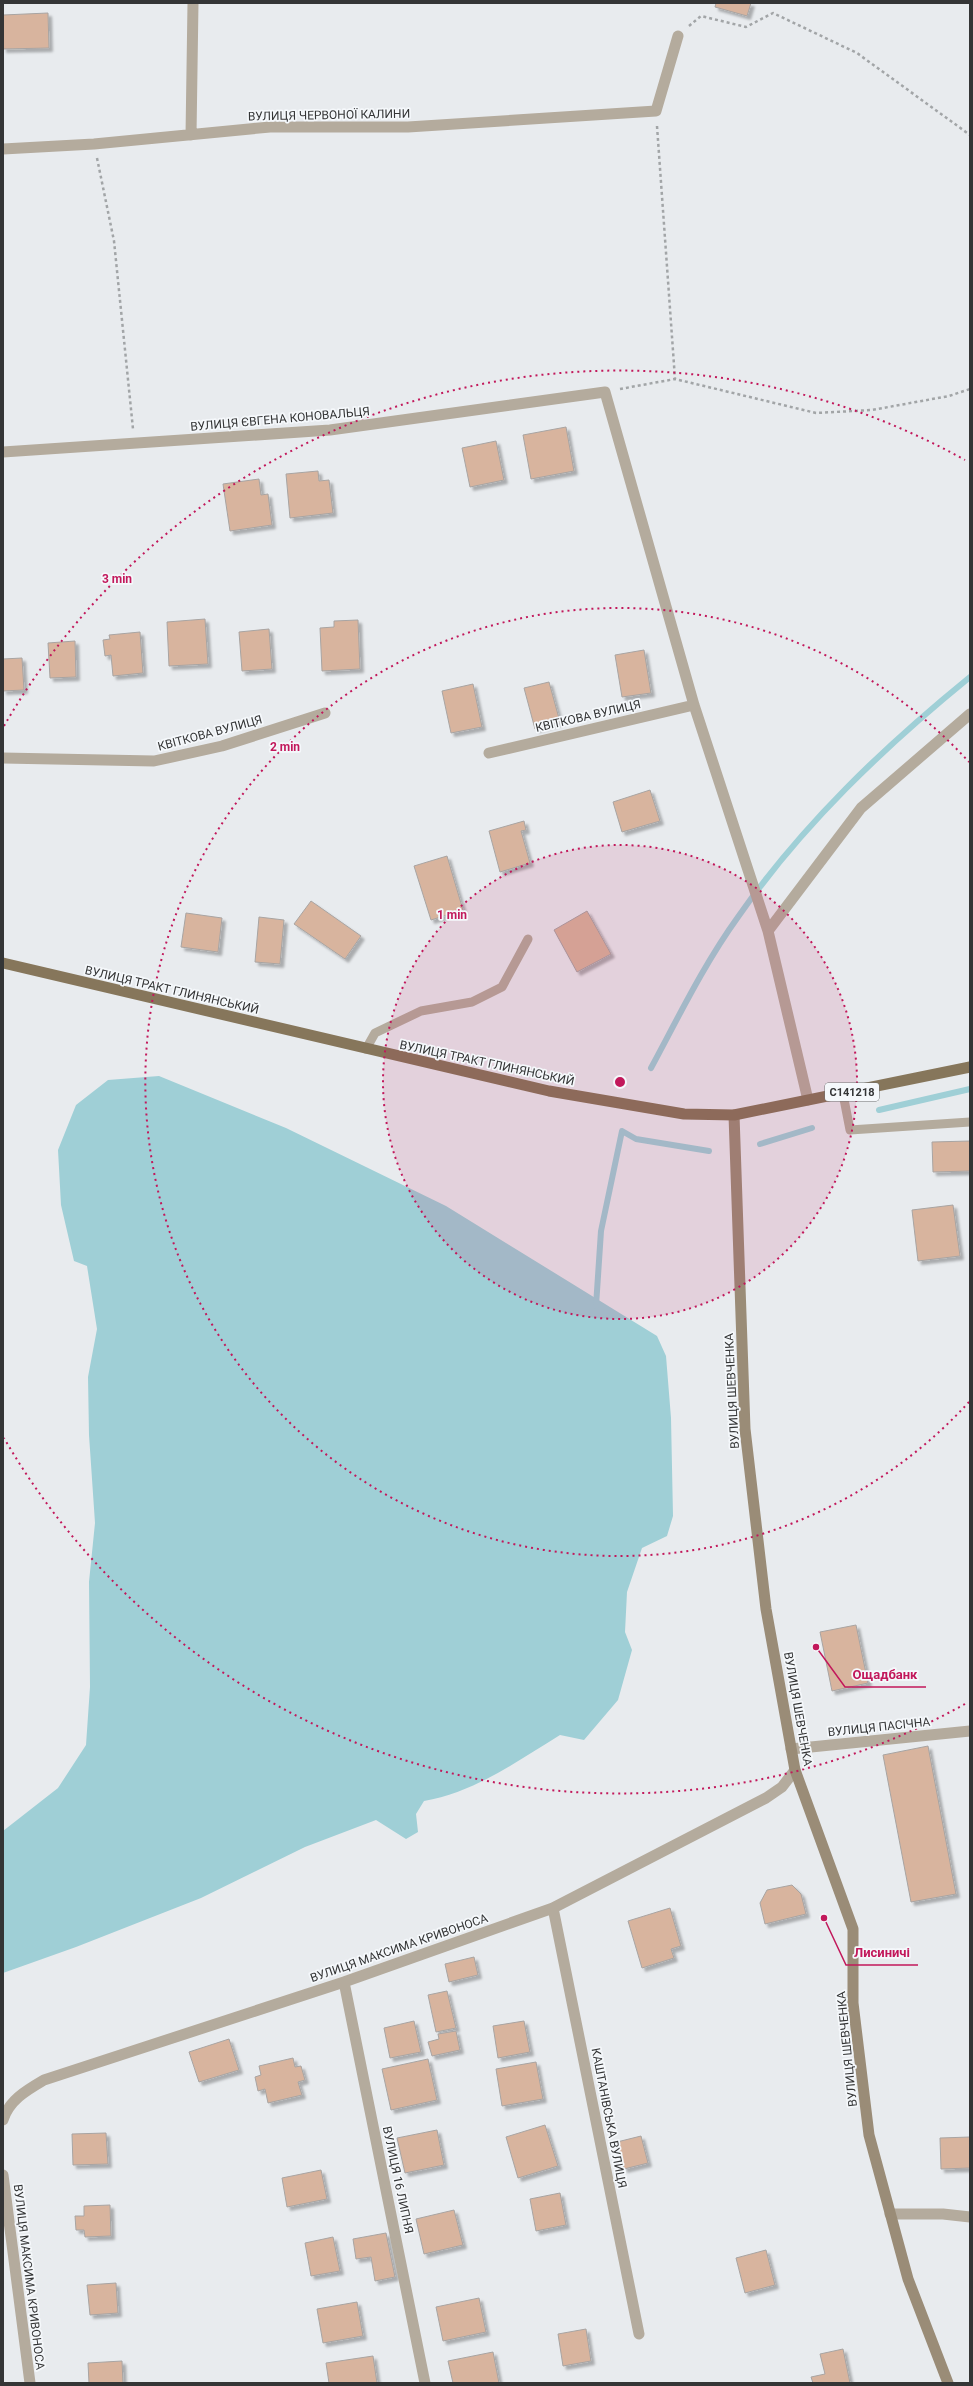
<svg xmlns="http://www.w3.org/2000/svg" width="973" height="2386" viewBox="0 0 973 2386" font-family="Roboto,sans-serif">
<defs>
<filter id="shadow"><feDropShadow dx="3.5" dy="3.5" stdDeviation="1" flood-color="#0004"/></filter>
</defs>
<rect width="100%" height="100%" fill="#e8ebee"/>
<path fill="#9fcfd6" d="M 159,1076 L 286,1128 L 446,1206 L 657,1336 L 666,1356 L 671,1418 L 673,1516 L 667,1536 L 642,1548 L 627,1592 L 625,1632 L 632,1650 L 618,1700 L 584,1740 L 560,1735 C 516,1762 475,1792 424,1801 L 416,1814 L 418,1832 L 406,1839 L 376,1820 L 305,1847 L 201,1898 L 76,1947 L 3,1973 L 3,1831 L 58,1788 L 86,1745 L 90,1687 L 89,1582 L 95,1523 L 89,1435 L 88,1377 L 97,1329 L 87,1266 L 74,1261 L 61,1205 L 58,1150 L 76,1105 L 108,1080 Z"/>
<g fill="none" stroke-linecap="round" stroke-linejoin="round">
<path stroke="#9fcfd6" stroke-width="6" d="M 651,1068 C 678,1018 704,964 738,917 C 802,825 884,747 970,677
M 879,1110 L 970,1089
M 760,1144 L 812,1128
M 596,1306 L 601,1231 L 622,1131 L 636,1139 L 709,1151"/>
</g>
<path fill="#d8b49e" stroke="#a8a4a2" filter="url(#shadow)" d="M 716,3 L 751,3 L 747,16 L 715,7 Z
M 48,13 L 49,48 L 3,49 L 3,15 Z
M 566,427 L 574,471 L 531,479 L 523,435 Z
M 496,441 L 504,480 L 470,487 L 462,448 Z
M 318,471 L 319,481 L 329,480 L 333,513 L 290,518 L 286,474 Z
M 259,479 L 261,495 L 268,494 L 272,525 L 230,531 L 223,484 Z
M 205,619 L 208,664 L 169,666 L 167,622 Z
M 358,620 L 360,669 L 322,671 L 320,628 L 334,627 L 334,621 Z
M 269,629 L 272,669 L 242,671 L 239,632 Z
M 140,632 L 143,673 L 113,676 L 111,655 L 105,656 L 103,640 L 110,639 L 109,635 Z
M 75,641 L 76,677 L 50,678 L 48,643 Z
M 644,650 L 651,693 L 622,697 L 615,655 Z
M 22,658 L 24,690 L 3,691 L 3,659 Z
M 549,682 L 560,722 L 535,729 L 524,688 Z
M 473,684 L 482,727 L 451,733 L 442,691 Z
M 650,790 L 660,821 L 622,832 L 613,802 Z
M 524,821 L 526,830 L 521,831 L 530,863 L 500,872 L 489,831 Z
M 447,856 L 463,910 L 431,920 L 414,866 Z
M 311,901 L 361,936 L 345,959 L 294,924 Z
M 587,911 L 611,954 L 577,972 L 554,930 Z
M 186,913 L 222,918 L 218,952 L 181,947 Z
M 259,917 L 284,920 L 280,964 L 255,962 Z
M 970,1141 L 970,1171 L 933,1172 L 932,1142 Z
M 953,1205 L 960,1256 L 918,1261 L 912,1210 Z
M 856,1625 L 868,1683 L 832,1691 L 820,1632 Z
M 928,1746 L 956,1894 L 911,1902 L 883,1755 Z
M 792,1885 L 801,1894 L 806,1914 L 765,1924 L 760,1903 L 767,1890 Z
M 670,1908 L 681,1946 L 671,1949 L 674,1958 L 642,1968 L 628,1921 Z
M 474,1957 L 478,1975 L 449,1982 L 445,1964 Z
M 447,1991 L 456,2028 L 436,2032 L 428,1995 Z
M 414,2021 L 421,2052 L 390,2058 L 384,2028 Z
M 524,2021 L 530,2052 L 498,2058 L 493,2026 Z
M 456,2031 L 460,2050 L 432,2056 L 428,2042 L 439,2039 L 438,2034 Z
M 229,2039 L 239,2070 L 199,2082 L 189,2052 Z
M 293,2058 L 295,2067 L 301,2066 L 305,2080 L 298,2082 L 302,2095 L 268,2103 L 265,2089 L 258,2091 L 255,2077 L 261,2075 L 259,2066 Z
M 428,2059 L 437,2100 L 391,2110 L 382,2069 Z
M 536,2062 L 543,2099 L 502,2106 L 496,2069 Z
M 545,2125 L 558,2166 L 518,2178 L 506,2137 Z
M 437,2130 L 444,2165 L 405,2173 L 397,2138 Z
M 106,2133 L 108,2164 L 73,2165 L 72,2134 Z
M 641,2136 L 648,2163 L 624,2169 L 617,2142 Z
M 970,2137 L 970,2168 L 941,2169 L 940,2138 Z
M 321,2170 L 327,2199 L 287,2207 L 282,2178 Z
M 560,2193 L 566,2225 L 536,2231 L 530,2199 Z
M 110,2205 L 111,2236 L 85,2237 L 84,2230 L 76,2230 L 75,2216 L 84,2216 L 84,2206 Z
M 454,2210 L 463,2245 L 424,2254 L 416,2219 Z
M 386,2233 L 395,2277 L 375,2281 L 371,2257 L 356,2259 L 353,2239 Z
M 333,2237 L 340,2271 L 311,2276 L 305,2243 Z
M 766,2250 L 775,2285 L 745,2293 L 736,2258 Z
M 116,2283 L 118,2313 L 90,2315 L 87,2285 Z
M 479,2298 L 486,2332 L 443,2341 L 436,2307 Z
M 357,2302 L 363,2336 L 323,2343 L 317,2309 Z
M 586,2329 L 591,2361 L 563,2366 L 558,2334 Z
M 843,2349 L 850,2383 L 813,2383 L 811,2377 L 825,2374 L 820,2354 Z
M 493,2352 L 499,2383 L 453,2383 L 448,2361 Z
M 373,2356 L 377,2383 L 329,2383 L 326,2363 Z
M 122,2361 L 123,2383 L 89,2383 L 88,2363 Z"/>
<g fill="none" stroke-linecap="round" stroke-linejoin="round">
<path stroke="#a2a5a7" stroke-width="2.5" stroke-dasharray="3 3" stroke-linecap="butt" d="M 689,26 L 701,16 L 746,27 L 773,13 L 857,53 L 970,135
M 657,126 L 675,379
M 97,158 L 114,241 L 133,429
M 620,389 L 675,379 L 816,413 L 872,410 L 949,396 L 970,389"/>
<path stroke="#b4ab9d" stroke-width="9" d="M 366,1049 L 375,1033 L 421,1011 L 472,1002 L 502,987 L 528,939
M 843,1094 L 850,1130 L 970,1122"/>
<path stroke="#b4ab9d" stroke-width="11" d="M 191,135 L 193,3
M 3,149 L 94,144 L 270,127 L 408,127 L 656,111 L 678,36
M 3,452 L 330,430 L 605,392 L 694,705 L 768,931
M 489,753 L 694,705
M 3,758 L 154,761 L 222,746 L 325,713
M 808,1100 L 768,931 L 861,808 L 970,714
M 791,1749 L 970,1731
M 553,1908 L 639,2334
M 344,1982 L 425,2383
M 3,2120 C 9,2100 27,2090 44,2080 L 344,1982 L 553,1908 L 766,1798 L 782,1787 L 795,1770
M 3,2175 L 30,2383
M 890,2214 L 943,2214 L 970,2217"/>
<path stroke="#9a8c77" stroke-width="11" d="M 734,1115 L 745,1429 L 766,1609 L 795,1770 L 853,1929 L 853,2003 L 869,2135 L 908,2279 L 948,2383"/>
<path stroke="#86765b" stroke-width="11" d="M 3,963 L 549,1091 L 684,1114 L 734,1115 L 970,1067"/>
</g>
<circle cx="620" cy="1082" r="237" fill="#c2185b" fill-opacity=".12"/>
<g fill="none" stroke="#c2185b" stroke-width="2" stroke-dasharray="2 4">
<circle cx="620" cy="1082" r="237"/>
<path d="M969 1402A474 474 0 1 1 969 762"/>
<path d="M965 1704A711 711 0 0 1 4 1438M4 726A711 711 0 0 1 965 460"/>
</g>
<g text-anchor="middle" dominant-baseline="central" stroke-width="3.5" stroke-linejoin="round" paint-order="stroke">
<rect fill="#f5f8fb" stroke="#6e7071" stroke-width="1" x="825" y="1083" width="54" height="18" rx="3"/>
<g font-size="11" font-weight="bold" fill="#343536">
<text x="852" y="1092">С141218</text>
</g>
<g font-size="12" fill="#343536" stroke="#f5f8fb">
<text transform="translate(329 115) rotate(-1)">ВУЛИЦЯ ЧЕРВОНОЇ КАЛИНИ</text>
<text transform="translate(280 419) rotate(-5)">ВУЛИЦЯ ЄВГЕНА КОНОВАЛЬЦЯ</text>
<text transform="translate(588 716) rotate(-13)">КВІТКОВА ВУЛИЦЯ</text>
<text transform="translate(210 733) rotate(-15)">КВІТКОВА ВУЛИЦЯ</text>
<text transform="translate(172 990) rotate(13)">ВУЛИЦЯ ТРАКТ ГЛИНЯНСЬКИЙ</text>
<text transform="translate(487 1063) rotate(12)">ВУЛИЦЯ ТРАКТ ГЛИНЯНСЬКИЙ</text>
<text transform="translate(732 1391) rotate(-93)">ВУЛИЦЯ ШЕВЧЕНКА</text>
<text transform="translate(798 1709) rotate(80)">ВУЛИЦЯ ШЕВЧЕНКА</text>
<text transform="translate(879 1727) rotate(-6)">ВУЛИЦЯ ПАСІЧНА</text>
<text transform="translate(399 1948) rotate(-19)">ВУЛИЦЯ МАКСИМА КРИВОНОСА</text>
<text transform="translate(847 2049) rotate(-96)">ВУЛИЦЯ ШЕВЧЕНКА</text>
<text transform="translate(609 2118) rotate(79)">КАШТАНІВСЬКА ВУЛИЦЯ</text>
<text transform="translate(398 2180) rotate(78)">ВУЛИЦЯ 16 ЛИПНЯ</text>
<text transform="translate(29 2277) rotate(83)">ВУЛИЦЯ МАКСИМА КРИВОНОСА</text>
</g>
</g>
<circle cx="620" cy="1082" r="6" fill="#c2185b" stroke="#f5f8fb" stroke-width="2"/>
<g font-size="12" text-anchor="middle" font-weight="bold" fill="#c2185b" stroke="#f5f8fb" stroke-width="3.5" stroke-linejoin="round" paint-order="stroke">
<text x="117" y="583">3 min</text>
<text x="285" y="751">2 min</text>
<text x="452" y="919">1 min</text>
</g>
<path fill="none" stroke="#c2185b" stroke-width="1.5" d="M816 1647L845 1687H926M824 1918L846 1965H918"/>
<g fill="#c2185b" stroke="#f5f8fb" stroke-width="1.5">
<circle cx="816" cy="1647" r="4"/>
<circle cx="824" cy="1918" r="4"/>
</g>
<g font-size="13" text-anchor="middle" font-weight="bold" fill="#c2185b" stroke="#f5f8fb" stroke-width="3.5" stroke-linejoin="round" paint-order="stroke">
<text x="885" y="1679">Ощадбанк</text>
<text x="882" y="1957">Лисиничі</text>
</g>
<rect width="973" height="2386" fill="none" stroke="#343536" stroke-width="8"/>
</svg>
